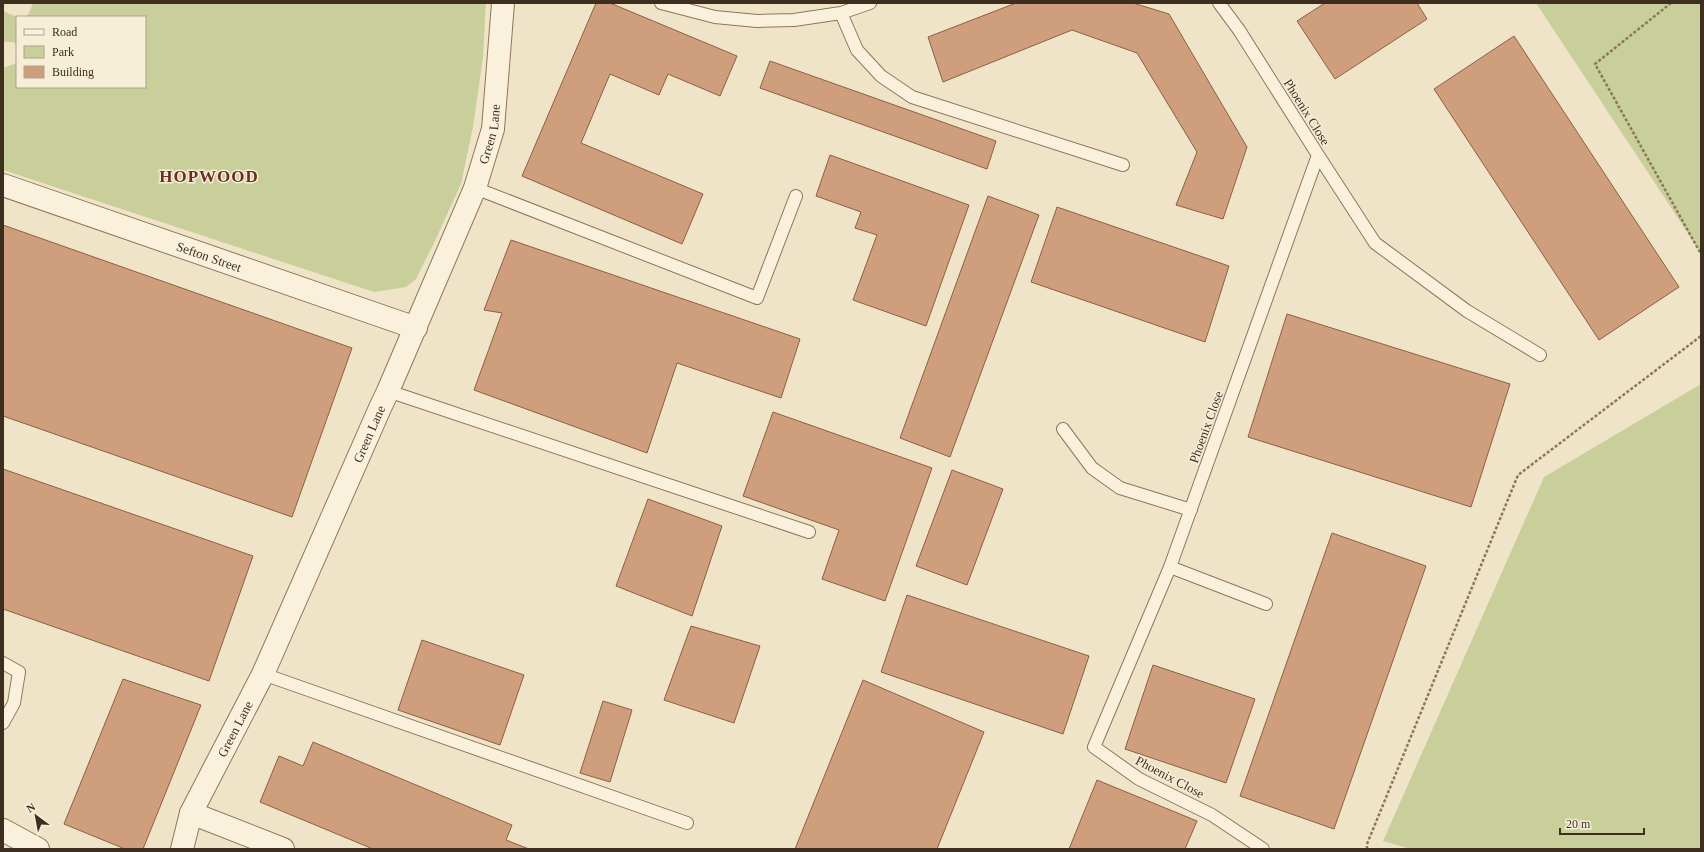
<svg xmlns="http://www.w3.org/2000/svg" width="1704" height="852" viewBox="0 0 1704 852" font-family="'Times New Roman',serif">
<rect width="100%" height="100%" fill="#f0e4c8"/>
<path fill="#c9cf9b" d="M 33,3 L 486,3 L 483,57 L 473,127 L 461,184 L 434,243 L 416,279 L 406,287 L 374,292 L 3,170 L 3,68 L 17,63 L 17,87 L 145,87 L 145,17 L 27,17 Z
M 1536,3 L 1701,3 L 1701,253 Z
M 3,11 L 17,17 L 17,45 L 13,42 L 3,42 Z
M 1701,384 L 1701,849 L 1411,849 L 1383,841 L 1544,477 Z"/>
<path fill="#cf9f7d" stroke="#8d5f41" d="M 596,3 L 610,3 L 737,56 L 720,96 L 668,74 L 659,95 L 610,74 L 581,143 L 703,194 L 682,244 L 522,176 Z
M 1016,3 L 1133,3 L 1169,14 L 1247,147 L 1223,219 L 1176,205 L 1197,152 L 1137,53 L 1072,30 L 943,82 L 928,37 Z
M 1325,3 L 1417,3 L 1427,19 L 1335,79 L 1297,21 Z
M 1514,36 L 1679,287 L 1599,340 L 1434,89 Z
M 770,61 L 996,141 L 987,169 L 760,88 Z
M 830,155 L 969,205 L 926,326 L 853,300 L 877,235 L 855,228 L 861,212 L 816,196 Z
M 988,196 L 1039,215 L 950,457 L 900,438 Z
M 1057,207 L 1229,266 L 1205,342 L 1031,282 Z
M 3,225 L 352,348 L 292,517 L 3,416 Z
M 511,240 L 800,339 L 781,398 L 677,363 L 647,453 L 474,390 L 502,313 L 484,310 Z
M 1287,314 L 1510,384 L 1471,507 L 1248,437 Z
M 773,412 L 932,468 L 885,601 L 822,579 L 839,530 L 743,496 Z
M 3,469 L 253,556 L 209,681 L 3,609 Z
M 952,470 L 1003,489 L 967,585 L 916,566 Z
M 648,499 L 722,526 L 692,616 L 616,586 Z
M 1332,533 L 1426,566 L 1334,829 L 1240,796 Z
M 907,595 L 1089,656 L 1063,734 L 881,672 Z
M 691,626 L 760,646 L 734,723 L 664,700 Z
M 422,640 L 524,675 L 500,745 L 398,710 Z
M 1153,665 L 1255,699 L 1226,783 L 1125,749 Z
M 123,679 L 201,705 L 143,849 L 125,849 L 64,824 Z
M 863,680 L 984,732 L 937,849 L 795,849 Z
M 603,701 L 632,710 L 610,782 L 580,773 Z
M 313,742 L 512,825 L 506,840 L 529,849 L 373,849 L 260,802 L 279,756 L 303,766 Z
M 1097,780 L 1197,821 L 1185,849 L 1069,849 Z"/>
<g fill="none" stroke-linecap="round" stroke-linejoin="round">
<g stroke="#8d765c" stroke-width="14">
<path id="service" d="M 661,3 L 715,17 L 757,21 L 794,20 L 841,13 L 870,3
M 1219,3 L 1239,30 L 1318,155 L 1170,567 L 1094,747 L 1139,779 L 1212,815 L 1263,849
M 841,13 L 857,50 L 881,76 L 912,97 L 1123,165
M 1318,155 L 1375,243 L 1467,311 L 1540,355
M 475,188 L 757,298 L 796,196
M 388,391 L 809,532
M 1063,429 L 1092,468 L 1120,488 L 1191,510
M 1170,567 L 1266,604
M 3,663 L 19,672 L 14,703 L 3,723
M 263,674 L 687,823"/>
</g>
<g stroke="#8d765c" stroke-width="24">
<g id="minor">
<path id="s1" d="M 3,185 L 416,328"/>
<path d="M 191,813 L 283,849"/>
<path d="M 3,830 L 38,849"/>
</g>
</g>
<g stroke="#8d765c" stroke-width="24">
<g id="tertiary">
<path id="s2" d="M 182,849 L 191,813 L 263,674 L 380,408 L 388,391 L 475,188 L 493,129 L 503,3"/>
</g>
</g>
<path stroke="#8d765c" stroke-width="2.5" stroke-dasharray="3 2" stroke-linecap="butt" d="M 1671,3 L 1595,64 L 1701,254
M 1367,849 L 1367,844 L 1518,475 L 1701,336"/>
<use href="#service" stroke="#faf1dc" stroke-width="12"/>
<use href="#minor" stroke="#faf1dc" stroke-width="22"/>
<use href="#tertiary" stroke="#faf1dc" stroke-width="22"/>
</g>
<g text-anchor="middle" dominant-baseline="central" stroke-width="3" stroke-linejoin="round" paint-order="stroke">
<g font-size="13" fill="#3d2e20" stroke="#f7eed8">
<text transform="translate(1307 112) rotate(58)">Phoenix Close</text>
<text stroke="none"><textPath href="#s2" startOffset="780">Green Lane</textPath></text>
<text stroke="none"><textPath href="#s1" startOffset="218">Sefton Street</textPath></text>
<text transform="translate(1206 427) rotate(-70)">Phoenix Close</text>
<text stroke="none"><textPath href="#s2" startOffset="456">Green Lane</textPath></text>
<text stroke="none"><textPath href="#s2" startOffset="132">Green Lane</textPath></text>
<text transform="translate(1170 777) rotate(28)">Phoenix Close</text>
</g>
<g font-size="17" font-weight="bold" letter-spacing="1" fill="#6b2e1e" stroke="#f7eed8">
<text x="209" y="176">HOPWOOD</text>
</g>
</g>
<rect width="1704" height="852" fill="none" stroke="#3d2e20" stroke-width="8"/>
<rect x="16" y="16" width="130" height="72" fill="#f7eed8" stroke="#ada18e"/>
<rect x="24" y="29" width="20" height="6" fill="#faf1dc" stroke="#ada18e"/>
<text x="52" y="36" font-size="12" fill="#3d2e20">Road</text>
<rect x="24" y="46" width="20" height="12" fill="#c9cf9b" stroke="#ada18e"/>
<text x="52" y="56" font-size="12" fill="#3d2e20">Park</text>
<rect x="24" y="66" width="20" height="12" fill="#cf9f7d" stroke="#ada18e"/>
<text x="52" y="76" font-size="12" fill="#3d2e20">Building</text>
<g transform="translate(36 816) rotate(328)" stroke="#f7eed8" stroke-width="3" paint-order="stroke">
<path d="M0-3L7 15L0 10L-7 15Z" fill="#3d2e20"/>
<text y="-6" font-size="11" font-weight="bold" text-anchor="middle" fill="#3d2e20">N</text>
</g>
<path d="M1560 828v6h84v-6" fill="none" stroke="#3d2e20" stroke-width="2"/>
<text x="1566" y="828" font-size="12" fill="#3d2e20" stroke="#f7eed8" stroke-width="3" paint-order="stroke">20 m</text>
</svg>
